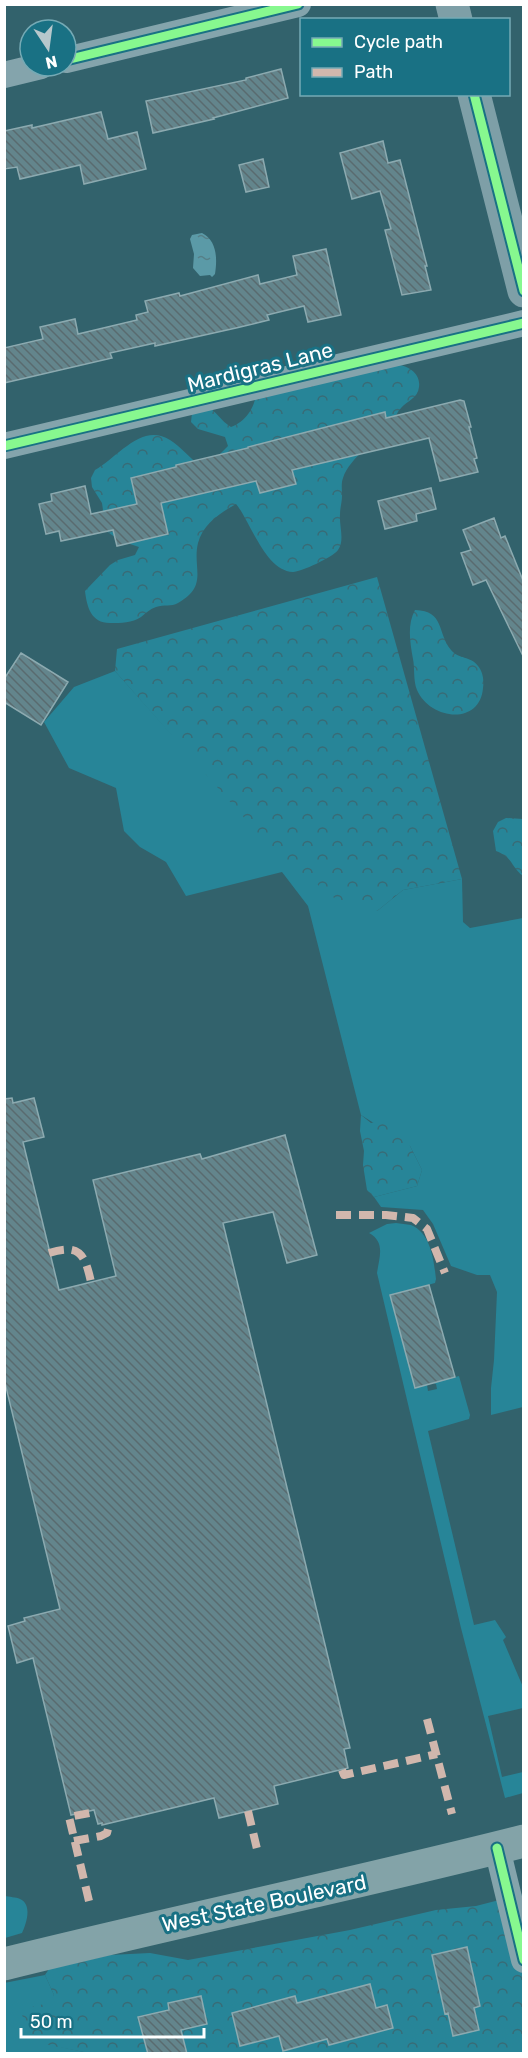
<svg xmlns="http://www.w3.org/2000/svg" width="528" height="2058" viewBox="0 0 528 2058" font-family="Rubik,sans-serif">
<defs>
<pattern id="forest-crowns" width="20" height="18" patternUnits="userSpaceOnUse" patternTransform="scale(1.5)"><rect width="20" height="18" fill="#278598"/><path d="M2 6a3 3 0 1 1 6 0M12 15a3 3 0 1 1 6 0" fill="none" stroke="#386b76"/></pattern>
<pattern id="water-ripples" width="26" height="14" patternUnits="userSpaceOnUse" patternTransform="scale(1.5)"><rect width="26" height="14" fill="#5b9aa7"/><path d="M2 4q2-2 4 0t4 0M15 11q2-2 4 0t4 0" fill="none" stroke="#567f87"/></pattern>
<pattern id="building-back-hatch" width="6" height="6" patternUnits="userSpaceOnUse" patternTransform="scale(1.5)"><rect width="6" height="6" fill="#63858c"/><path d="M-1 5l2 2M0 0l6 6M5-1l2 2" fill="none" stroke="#596b6f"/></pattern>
</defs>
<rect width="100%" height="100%" fill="#32626c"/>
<path fill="#278598" d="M 115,671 L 173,736 L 377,911 L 403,890 L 462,879 L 463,922 L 470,928 L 523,918 L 523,1407 L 491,1415 L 491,1388 L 494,1360 L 497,1292 L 490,1275 L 477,1275 L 451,1266 L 433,1224 L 423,1210 L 381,1207 L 374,1197 L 417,1186 L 422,1170 L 410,1146 L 361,1115 L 308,906 L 282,872 L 186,896 L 166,862 L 140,847 L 124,831 L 116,788 L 69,768 L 44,722 L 74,687 Z
M 396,1223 C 401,1224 406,1224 411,1225 C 431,1233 434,1261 436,1279 L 435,1283 L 390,1295 L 415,1387 L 427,1385 L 428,1391 L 437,1389 L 436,1384 L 433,1383 L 459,1376 L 470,1415 L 469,1419 L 428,1431 L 474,1625 L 495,1620 L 506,1637 L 503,1640 L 523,1687 L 523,1708 L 488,1716 L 502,1777 L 523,1772 L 523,1793 L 505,1798 L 461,1628 L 377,1273 C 379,1258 386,1242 369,1233 L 387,1224 Z
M 5,1896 C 9,1897 16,1897 20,1899 C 33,1905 26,1924 22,1933 L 5,1938 Z
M 45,1975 L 54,1995 L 33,2041 L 89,2053 L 6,2053 L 4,2047 L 4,1983 Z"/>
<path fill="url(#forest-crowns)" d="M 396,364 C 408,366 421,373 419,387 C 418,398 407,401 401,408 C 397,412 395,418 392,423 C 378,440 350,457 343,478 C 341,483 342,490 342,496 C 342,502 340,508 340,514 C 339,526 345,540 338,550 C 333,557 301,572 293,572 C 265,571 251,522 236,504 C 220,513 203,524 198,543 C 192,568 209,586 178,603 C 171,607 164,604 156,607 C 150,609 146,613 141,617 C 132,623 121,623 110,623 C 91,623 87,607 85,591 L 110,565 L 118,560 L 135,555 L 139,547 L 121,541 L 106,531 L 102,503 L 92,487 L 91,478 L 95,470 C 118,457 142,422 170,440 C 181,447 189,457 199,465 L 215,459 L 228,446 L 225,437 L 198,429 L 191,422 L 192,413 L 206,405 C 216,411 221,421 231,427 C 245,422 255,408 256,393 Z
M 377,577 L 462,879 L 403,890 L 377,911 L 338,901 L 269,846 L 115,671 L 117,649 Z
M 415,610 C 445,611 437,633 451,650 C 458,659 471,656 478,666 C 483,672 484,680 483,688 C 480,726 430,720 417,690 C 413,680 415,669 413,659 C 410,642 407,625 415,610 Z
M 506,818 L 523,819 L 523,876 C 510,866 514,858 496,851 L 493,831 L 498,822 Z
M 361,1115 L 371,1123 L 400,1116 L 410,1146 L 422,1170 L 417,1186 L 374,1197 L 367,1190 L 363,1165 L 364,1151 L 360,1131 Z
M 523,1894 L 523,2053 L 89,2053 L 33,2042 L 20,2010 L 48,2003 L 54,1995 L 45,1975 L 49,1969 L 110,1955 L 150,1953 L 188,1960 L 350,1930 L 436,1910 L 476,1906 Z"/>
<path fill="url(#water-ripples)" d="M 202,233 C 218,241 217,261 215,274 L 212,277 L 210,275 L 200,276 L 193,268 L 194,254 L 190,239 L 192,235 Z"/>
<path fill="url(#building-back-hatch)" stroke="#8caab0" stroke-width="1.5" d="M 281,69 L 288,98 L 213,118 L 214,119 L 153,133 L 146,101 L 246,80 L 246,78 Z
M 101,112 L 108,139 L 137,132 L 146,169 L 84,184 L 80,165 L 20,179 L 17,167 L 4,169 L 4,131 L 32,125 L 32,128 Z
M 383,141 L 388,163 L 400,160 L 427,266 L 425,266 L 431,290 L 402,295 L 385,230 L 391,229 L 380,191 L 352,199 L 340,153 Z
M 263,159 L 269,187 L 246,192 L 239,165 Z
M 326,249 L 341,315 L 308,322 L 304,306 L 267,315 L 269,320 L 236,328 L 155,346 L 155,343 L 110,353 L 112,358 L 4,383 L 4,348 L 43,339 L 40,327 L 75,319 L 78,334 L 137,320 L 136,315 L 148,312 L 145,301 L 179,293 L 180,296 L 258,275 L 260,284 L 297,275 L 293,256 Z
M 460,400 L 464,401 L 471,427 L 469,427 L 477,458 L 474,459 L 478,472 L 440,481 L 429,438 L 292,470 L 296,484 L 260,493 L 256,481 L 161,503 L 168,534 L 117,546 L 113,530 L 61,541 L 59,531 L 46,534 L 39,504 L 52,501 L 51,494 L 85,486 L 91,514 L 137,504 L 131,478 L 176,467 L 176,465 L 248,448 L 248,447 L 385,412 L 386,418 Z
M 431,488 L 436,509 L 416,514 L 417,521 L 385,529 L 378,501 Z
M 494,518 L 501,538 L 505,536 L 524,583 L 524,658 L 486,580 L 473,585 L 461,553 L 471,550 L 463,530 Z
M 21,653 L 68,682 L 41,725 L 4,702 L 4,679 Z
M 12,1098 L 13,1103 L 34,1098 L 44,1137 L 23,1142 L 59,1290 L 116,1276 L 93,1180 L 200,1154 L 202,1159 L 285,1135 L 317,1255 L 287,1263 L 273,1212 L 223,1223 L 350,1748 L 344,1749 L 348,1768 L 274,1786 L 278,1804 L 219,1818 L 214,1798 L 102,1825 L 102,1823 L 98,1824 L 94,1810 L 71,1815 L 33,1658 L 17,1663 L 8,1626 L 25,1621 L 24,1618 L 60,1609 L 4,1379 L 4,1099 Z
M 429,1285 L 455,1377 L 415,1388 L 390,1295 Z
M 467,1947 L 480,2006 L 474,2008 L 479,2030 L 453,2036 L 448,2013 L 445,2014 L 432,1955 Z
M 370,1984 L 376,2008 L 387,2005 L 393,2028 L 329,2045 L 327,2039 L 283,2051 L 279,2036 L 240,2046 L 232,2013 L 295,1996 L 297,2003 Z
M 201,1996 L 207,2024 L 181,2030 L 187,2054 L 148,2054 L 138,2017 L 169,2010 L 168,2003 Z"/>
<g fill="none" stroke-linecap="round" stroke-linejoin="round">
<path stroke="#84a4ac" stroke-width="26" d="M 66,60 L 298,4
M 4,75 L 41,66
M 4,446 L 524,323
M 497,1848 L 524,1960"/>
<path stroke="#7e9fa7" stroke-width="33" d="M 452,4 L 456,20
M 474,94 L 524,291"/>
<path stroke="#83a3a8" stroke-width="33" d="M 4,1964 C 177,1921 351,1885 524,1841"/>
<path stroke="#d1b7ad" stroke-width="8" stroke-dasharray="15 8" stroke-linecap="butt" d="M 336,1215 L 386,1215 L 413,1218 L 427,1229 L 445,1273
M 49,1253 C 80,1243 85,1255 91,1282
M 427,1719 L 452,1814
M 342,1770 L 344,1775 L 437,1754
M 248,1811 L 257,1849
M 74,1841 L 101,1836 L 107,1833 L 109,1825
M 89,1901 L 69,1817 L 95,1812"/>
<g stroke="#197184" stroke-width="13">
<path id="cycleway" d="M 66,60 L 298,4
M 474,94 L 524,291
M 4,446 L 524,323
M 497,1848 L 524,1960"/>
</g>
<use href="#cycleway" stroke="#87f88f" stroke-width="9"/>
</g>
<g text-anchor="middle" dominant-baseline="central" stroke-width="6" stroke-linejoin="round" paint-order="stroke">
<g font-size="21" fill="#fff" stroke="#197184">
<text transform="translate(260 367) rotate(-14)">Mardigras Lane</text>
<text transform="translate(264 1903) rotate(-12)">West State Boulevard</text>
</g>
</g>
<rect width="528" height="2058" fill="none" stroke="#ffffff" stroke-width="12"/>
<rect x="300" y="18" width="210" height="78" fill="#197184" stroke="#75aab5" stroke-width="1.5"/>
<rect x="312" y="38" width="30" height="9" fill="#87f88f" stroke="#75aab5" stroke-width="1.5"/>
<text x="354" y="48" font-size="18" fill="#ffffff">Cycle path</text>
<rect x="312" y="68" width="30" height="9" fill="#d1b7ad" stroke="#75aab5" stroke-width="1.5"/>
<text x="354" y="78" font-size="18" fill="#ffffff">Path</text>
<g transform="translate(48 48) rotate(167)"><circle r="28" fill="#197184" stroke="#75aab5" stroke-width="1.5"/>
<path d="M0-4.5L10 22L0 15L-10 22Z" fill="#b7c8cc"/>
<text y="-9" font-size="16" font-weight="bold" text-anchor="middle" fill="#ffffff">N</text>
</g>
<path d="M21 2028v9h183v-9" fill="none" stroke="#ffffff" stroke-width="3"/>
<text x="30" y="2028" font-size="18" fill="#ffffff" stroke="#197184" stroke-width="4.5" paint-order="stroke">50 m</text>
</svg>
